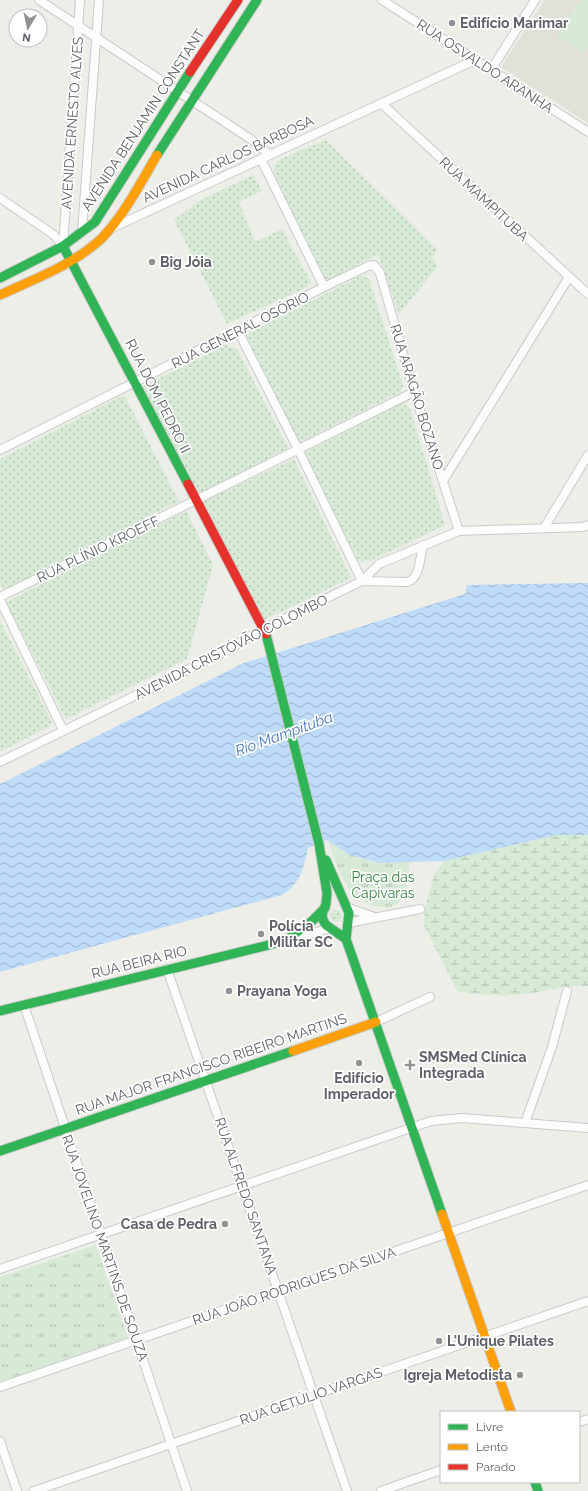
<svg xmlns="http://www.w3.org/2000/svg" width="588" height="1491" viewBox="0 0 588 1491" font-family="Raleway,sans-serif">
<defs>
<pattern id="grass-dots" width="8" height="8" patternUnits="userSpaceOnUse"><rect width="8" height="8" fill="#d7ead6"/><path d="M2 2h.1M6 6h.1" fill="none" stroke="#b2c1b1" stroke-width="1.8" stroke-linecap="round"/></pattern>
<pattern id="wetland-marsh" width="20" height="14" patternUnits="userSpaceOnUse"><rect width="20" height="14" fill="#d7ead6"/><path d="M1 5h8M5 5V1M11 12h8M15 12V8" fill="none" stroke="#b2c1b1"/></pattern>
<pattern id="park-tufts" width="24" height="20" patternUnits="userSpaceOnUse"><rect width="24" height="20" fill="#d7ead6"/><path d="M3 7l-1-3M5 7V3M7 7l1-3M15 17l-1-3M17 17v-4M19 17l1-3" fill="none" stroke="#b2c1b1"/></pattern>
<pattern id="water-waves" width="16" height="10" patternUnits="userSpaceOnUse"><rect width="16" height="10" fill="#bedbf8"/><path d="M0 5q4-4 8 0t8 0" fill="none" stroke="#9eb5cd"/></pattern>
</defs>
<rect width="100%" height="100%" fill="#eeeee9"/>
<path fill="#e1e0d9" d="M 545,0 L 588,0 L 588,123 L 501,67 Z"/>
<path fill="url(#grass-dots)" d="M 326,140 L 437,249 L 432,259 L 438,266 L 399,314 L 378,254 L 328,280 L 320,277 L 275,174 L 274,165 L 280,159 Z
M 253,175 L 262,191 L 239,202 L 255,242 L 282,229 L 311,282 L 305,288 L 227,324 L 174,220 L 199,201 Z
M 362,275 L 369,279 L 403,385 L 400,392 L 299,443 L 245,335 Z
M 225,345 L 237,349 L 288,448 L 198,495 L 142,387 Z
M 124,395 L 179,501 L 4,590 L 0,583 L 0,459 Z
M 403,403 L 410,409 L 445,525 L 370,561 L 359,562 L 304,453 Z
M 294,459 L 351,578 L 260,622 L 202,502 Z
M 186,511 L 213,565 L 187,659 L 66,719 L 6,602 Z
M 0,621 L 53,724 L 0,752 Z
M330 916a6 6 0 1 1 12 0a6 6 0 1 1-12 0Z"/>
<path fill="url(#wetland-marsh)" d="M 556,835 L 588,835 L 588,986 C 564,984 549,991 526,994 C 504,996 479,996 457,991 L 424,925 L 425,908 L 434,875 L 444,861 Z"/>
<path fill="url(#park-tufts)" d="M 329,841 C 360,862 373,864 410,862 C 408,874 407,890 400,901 C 395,907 388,907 381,907 C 348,904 336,868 329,841 Z
M 96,1245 L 129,1340 L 0,1384 L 0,1277 Z"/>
<path fill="#d7ead6" d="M 580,0 L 588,0 L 588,46 L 583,52 L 557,35 Z"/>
<path fill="url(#water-waves)" d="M 588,583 L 588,835 L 556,835 L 444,861 L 380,863 L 350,855 L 327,840 L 308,848 C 304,867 300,885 282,895 L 0,972 L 0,784 L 244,663 L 465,594 L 467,585 Z"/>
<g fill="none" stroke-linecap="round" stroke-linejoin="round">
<g stroke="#cacaca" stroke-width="10">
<path id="street" d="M 39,0 L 252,140 L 270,155
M 382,0 L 588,132
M 491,70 L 535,0
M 381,103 L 588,294
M 261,159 L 324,287
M 0,198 L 54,235 L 63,246
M 112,228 L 475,60
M 82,232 L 99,0
M 63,246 L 80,0
M 238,331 L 298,449 L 362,581
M 0,450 L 324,287 L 368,266 L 374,265 L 380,273 L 414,392 L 459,531
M 443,481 L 569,277
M 544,528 L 588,455
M 362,581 L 407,582 C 420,579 420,557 423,545
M 0,597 L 414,392
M 0,600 L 63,730
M 0,762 L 224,652 L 257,632 L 362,581 L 379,564 L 459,531 L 582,527 L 588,525
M 346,907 L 374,917
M 348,923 L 420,909
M 291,939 L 331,928
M 167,969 L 347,1491
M 24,1005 L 187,1491
M 376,1022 L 430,997
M 525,1123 L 552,1047 L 567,991
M 0,1269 L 431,1121 L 462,1118 L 588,1128
M 0,1387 L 588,1185
M 579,1422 L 588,1419
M 0,1441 L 17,1491
M 34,1491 L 588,1301
M 381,1491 L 441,1470"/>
</g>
<g stroke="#cbcbcb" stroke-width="11">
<path id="fast" d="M 157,155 L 257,0
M 63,246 L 188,484
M 0,278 L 63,246 L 95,222 L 190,72
M 266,634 L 319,844 L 327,893 L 326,904 L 322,914 L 323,920 L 326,925 L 346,939
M 326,860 L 349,913 L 346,939 L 442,1214
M 0,1011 L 285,941 L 312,921 L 325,908
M 0,1151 L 293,1051
M 535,1482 L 538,1491"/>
</g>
<g stroke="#cbcbcb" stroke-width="11">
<path id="slow" d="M 0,295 C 34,279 73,265 101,239 C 123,217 141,182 157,155
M 293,1051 L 376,1022
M 442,1214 L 511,1412"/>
</g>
<g stroke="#cbcbcb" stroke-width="11">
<path id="jam" d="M 190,72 L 238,0
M 188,484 L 266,634"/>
</g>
<use href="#street" stroke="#fcfcfc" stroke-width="8"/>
<use href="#fast" stroke="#30b455" stroke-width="9"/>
<use href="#slow" stroke="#ff9f0a" stroke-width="9"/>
<use href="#jam" stroke="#e5322d" stroke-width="9"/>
</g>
<g fill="#909294" stroke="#fff" stroke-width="1.5">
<circle cx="452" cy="23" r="4"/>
<circle cx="152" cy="262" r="4"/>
<circle cx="261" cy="934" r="4"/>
<circle cx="229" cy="991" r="4"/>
<circle cx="359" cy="1063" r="4"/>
<path d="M408 1059h4v4h4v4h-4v4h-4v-4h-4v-4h4z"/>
<circle cx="225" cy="1224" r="4"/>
<circle cx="439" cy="1341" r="4"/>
<circle cx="520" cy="1375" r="4"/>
</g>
<g text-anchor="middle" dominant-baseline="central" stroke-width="3.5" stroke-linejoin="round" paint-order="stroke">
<g font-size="14" font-weight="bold" fill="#5e6167" stroke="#fff" text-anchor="start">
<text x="460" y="23">Edifício Marimar</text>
<text x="160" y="262">Big Jóia</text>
<text x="269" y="926">Polícia<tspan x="269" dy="16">Militar SC</tspan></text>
<text x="237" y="991">Prayana Yoga</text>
<text x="419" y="1057">SMSMed Clínica<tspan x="419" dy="16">Integrada</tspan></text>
<text x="359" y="1078" text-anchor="middle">Edifício<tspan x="359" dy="16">Imperador</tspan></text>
<text x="217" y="1224" text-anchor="end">Casa de Pedra</text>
<text x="447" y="1341">L'Unique Pilates</text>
<text x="512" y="1375" text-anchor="end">Igreja Metodista</text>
</g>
<g font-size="14" fill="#5e6167" stroke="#fff">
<text transform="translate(485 66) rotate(33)">RUA OSVALDO ARANHA</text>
<text transform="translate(143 120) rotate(-57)">AVENIDA BENJAMIN CONSTANT</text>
<text transform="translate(72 123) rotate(-86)">AVENIDA ERNESTO ALVES</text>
<text transform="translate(228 159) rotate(-25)">AVENIDA CARLOS BARBOSA</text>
<text transform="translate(484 199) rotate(43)">RUA MAMPITUBA</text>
<text transform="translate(240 330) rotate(-27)">RUA GENERAL OSÓRIO</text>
<text transform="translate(158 396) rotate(63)">RUA DOM PEDRO II</text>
<text transform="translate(417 397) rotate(73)">RUA ARAGÃO BOZANO</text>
<text transform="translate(98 549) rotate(-26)">RUA PLÍNIO KROEFF</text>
<text transform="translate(231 647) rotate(-27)">AVENIDA CRISTÓVÃO COLOMBO</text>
<text transform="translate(139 962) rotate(-14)">RUA BEIRA RIO</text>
<text transform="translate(211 1064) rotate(-19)">RUA MAJOR FRANCISCO RIBEIRO MARTINS</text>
<text transform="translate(246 1196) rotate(71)">RUA ALFREDO SANTANA</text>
<text transform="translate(105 1248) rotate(71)">RUA JOVELINO MARTINS DE SOUZA</text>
<text transform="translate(294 1286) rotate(-19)">RUA JOÃO RODRIGUES DA SILVA</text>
<text transform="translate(311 1396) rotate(-19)">RUA GETÚLIO VARGAS</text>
</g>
<g font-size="14" fill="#368640" stroke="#fff">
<text x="383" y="877">Praça das<tspan x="383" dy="16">Capivaras</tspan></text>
</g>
<g font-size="15" font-style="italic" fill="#4778ba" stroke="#fff">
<text transform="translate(284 734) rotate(-20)">Rio Mampituba</text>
</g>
</g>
<rect x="440" y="1411" width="140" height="72" fill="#ffffff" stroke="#bfc0c2"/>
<rect x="448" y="1424" width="20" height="6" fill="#30b455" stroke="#bfc0c2"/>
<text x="476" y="1431" font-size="12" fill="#5e6167">Livre</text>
<rect x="448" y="1444" width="20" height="6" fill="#ff9f0a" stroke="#bfc0c2"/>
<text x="476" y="1451" font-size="12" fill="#5e6167">Lento</text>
<rect x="448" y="1464" width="20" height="6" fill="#e5322d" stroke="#bfc0c2"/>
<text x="476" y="1471" font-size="12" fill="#5e6167">Parado</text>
<g transform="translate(28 28) rotate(189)"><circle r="19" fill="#ffffff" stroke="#bfc0c2"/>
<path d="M0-3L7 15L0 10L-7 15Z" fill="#909294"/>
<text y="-6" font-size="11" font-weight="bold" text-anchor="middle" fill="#5e6167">N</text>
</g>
</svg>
